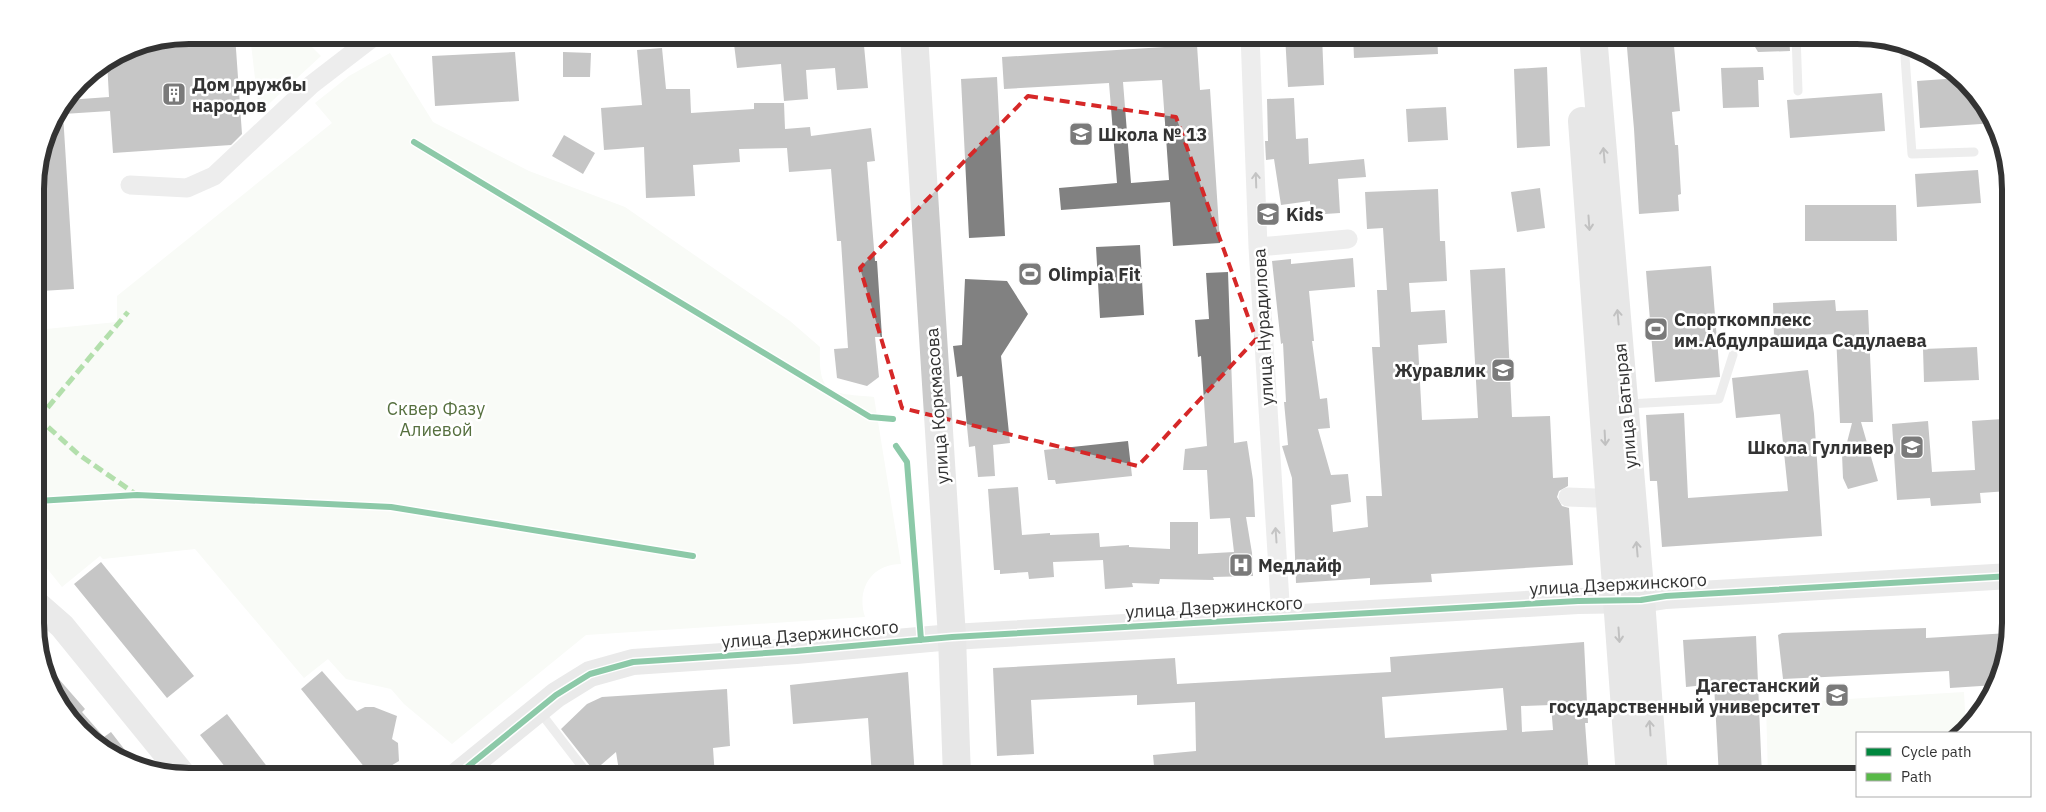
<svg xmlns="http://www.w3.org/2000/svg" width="2046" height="812" viewBox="0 0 2046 812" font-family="'IBM Plex Sans',sans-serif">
<rect width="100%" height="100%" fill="#fff"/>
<path fill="#f1f5ed" d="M 250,35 L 300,35 L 321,56 L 259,113 Z
M 390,53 L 433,122 L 529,171 L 625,207 L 790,321 L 820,347 C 818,396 830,393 874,397 L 901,564 C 871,564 856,590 865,617 L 586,635 L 452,744 L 404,704 L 391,689 L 346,679 L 328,659 L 304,678 L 195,549 L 103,559 L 100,556 L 62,587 L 37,556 L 36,330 L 117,322 L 117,296 L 332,123 L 315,103 L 349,76 Z
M 1964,692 L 1966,730 L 1963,733 L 1857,733 L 1857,777 L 1768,777 L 1766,704 Z"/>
<path fill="#818181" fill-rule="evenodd" d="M 189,35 L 235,35 L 242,134 L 231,145 L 113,153 L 110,111 L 63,114 L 74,289 L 41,291 L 35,178 L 51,120 L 67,100 L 109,97 L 107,61 L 130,47 Z
M 863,35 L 868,88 L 837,90 L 835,68 L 806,70 L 808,99 L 784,101 L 781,64 L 737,68 L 734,44 Z
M 1285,35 L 1322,35 L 1324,85 L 1288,87 Z
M 1353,35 L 1437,35 L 1438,54 L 1354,58 Z
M 1673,35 L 1680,111 L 1672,112 L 1675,145 L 1678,145 L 1681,194 L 1678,195 L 1679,211 L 1639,214 L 1634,129 L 1626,36 Z
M 1748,35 L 1789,35 L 1790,51 L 1758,52 Z
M 1197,45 L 1200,90 L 1210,89 L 1220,243 L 1173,246 L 1170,202 L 1061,210 L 1059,188 L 1117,183 L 1109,83 L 1004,89 L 1002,57 ZM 1162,80 L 1169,180 L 1131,183 L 1123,82 Z
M 662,48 L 666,89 L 690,89 L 691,113 L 754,109 L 754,103 L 784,103 L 785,129 L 810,127 L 811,136 L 871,128 L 875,161 L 867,162 L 875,261 L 877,261 L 882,337 L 875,337 L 879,377 L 867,386 L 837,378 L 834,349 L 848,348 L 841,241 L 837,241 L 831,169 L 789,172 L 787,148 L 739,149 L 740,162 L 693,165 L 695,196 L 646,198 L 644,147 L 604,150 L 601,108 L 642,105 L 637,50 Z
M 515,52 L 519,101 L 435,106 L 432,56 Z
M 563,52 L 591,53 L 590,77 L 563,77 Z
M 1547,67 L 1550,146 L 1517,148 L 1514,69 Z
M 1763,67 L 1764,80 L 1758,80 L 1759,107 L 1723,108 L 1721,68 Z
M 997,77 L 1005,236 L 969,238 L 961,79 Z
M 1959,78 L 1973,88 L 1996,123 L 1920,128 L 1917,81 Z
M 1882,93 L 1885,131 L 1790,138 L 1787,100 Z
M 1294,98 L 1296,139 L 1308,138 L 1309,164 L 1364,159 L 1366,177 L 1338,179 L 1340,213 L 1310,215 L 1310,201 L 1281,205 L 1274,159 L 1266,160 L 1265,141 L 1268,141 L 1267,99 Z
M 1446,107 L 1448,140 L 1408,142 L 1406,109 Z
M 564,135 L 595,153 L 583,174 L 552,156 Z
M 1978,170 L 1981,203 L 1917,207 L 1915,174 Z
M 1540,188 L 1545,228 L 1517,232 L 1511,192 Z
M 1438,189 L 1440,241 L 1445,241 L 1447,281 L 1409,283 L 1411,312 L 1445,310 L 1447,343 L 1418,345 L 1422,420 L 1478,418 L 1470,270 L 1505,268 L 1512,417 L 1550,416 L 1553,478 L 1568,477 L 1568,486 L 1559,491 L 1557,497 L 1562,506 L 1569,508 L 1573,565 L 1431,574 L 1432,582 L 1370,585 L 1370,578 L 1296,583 L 1292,478 L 1282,446 L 1288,445 L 1284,402 L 1286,402 L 1283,343 L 1281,344 L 1272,261 L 1291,259 L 1291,264 L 1353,258 L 1355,287 L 1309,291 L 1314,341 L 1312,341 L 1320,399 L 1327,398 L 1330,428 L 1318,429 L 1331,475 L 1348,474 L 1351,502 L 1331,505 L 1333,532 L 1368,527 L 1366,496 L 1382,496 L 1372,347 L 1380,347 L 1377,290 L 1387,290 L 1383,228 L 1367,229 L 1365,192 Z
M 1805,205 L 1896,205 L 1897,241 L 1805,241 Z
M 1140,245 L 1144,315 L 1100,318 L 1096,247 Z
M 1711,266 L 1720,377 L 1655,382 L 1646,271 Z
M 1228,272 L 1234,443 L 1247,441 L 1253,480 L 1255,517 L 1246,517 L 1252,553 L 1253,576 L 1213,577 L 1214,580 L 1160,579 L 1159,584 L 1132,583 L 1133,587 L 1105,589 L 1103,560 L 1053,562 L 1054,577 L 1029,579 L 1028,572 L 1000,574 L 1000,570 L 994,570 L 988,489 L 1018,487 L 1022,535 L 1050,533 L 1050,535 L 1099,533 L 1100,547 L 1129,545 L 1129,547 L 1170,549 L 1170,522 L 1198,522 L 1198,554 L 1234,552 L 1230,518 L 1210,519 L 1207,470 L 1183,470 L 1185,449 L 1207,446 L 1201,356 L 1198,357 L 1195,320 L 1209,319 L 1206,273 Z
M 965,279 L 1007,281 L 1028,314 L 1001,356 L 1010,443 L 993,445 L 995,476 L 978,477 L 975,446 L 969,447 L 962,376 L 957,377 L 953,346 L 962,345 Z
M 1835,300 L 1836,311 L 1868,310 L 1873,422 L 1861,422 L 1878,481 L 1848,489 L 1843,478 L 1842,454 L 1844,454 L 1852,423 L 1840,423 L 1836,334 L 1774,337 L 1773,303 Z
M 1977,347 L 1979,380 L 1924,382 L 1923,349 Z
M 1808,370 L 1814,414 L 1822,536 L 1662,547 L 1657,481 L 1650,481 L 1646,415 L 1684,413 L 1688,498 L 1788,491 L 1780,414 L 1736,418 L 1732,378 Z
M 2003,419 L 2008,491 L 1980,493 L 1981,503 L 1931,506 L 1930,498 L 1897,500 L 1892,424 L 1928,421 L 1932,472 L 1975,470 L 1972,421 Z
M 1128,441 L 1132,476 L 1056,484 L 1055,480 L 1048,480 L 1044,450 Z
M 101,562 L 194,676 L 167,698 L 74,584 Z
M 1926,628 L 1926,638 L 2009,633 L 2003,673 L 1996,685 L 1950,688 L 1949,671 L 1783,679 L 1778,635 L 1782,633 Z
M 1756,636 L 1762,777 L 1719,777 L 1714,684 L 1686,687 L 1683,640 Z
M 1584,642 L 1588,723 L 1585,723 L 1589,777 L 1155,777 L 1153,755 L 1196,751 L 1195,702 L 1137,705 L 1137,695 L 1031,700 L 1034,754 L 997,756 L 993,668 L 1175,658 L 1177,684 L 1391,672 L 1390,657 ZM 1503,688 L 1507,730 L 1385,738 L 1382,697 ZM 1551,705 L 1553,730 L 1522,732 L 1521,706 Z
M 51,670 L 85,709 L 82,712 L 104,737 L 111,732 L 135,763 L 133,765 L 73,724 L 47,672 Z
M 322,671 L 357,711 L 365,707 L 374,707 L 397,716 L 392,739 L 398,743 L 399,761 L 389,767 L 389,775 L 370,774 L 301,689 Z
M 908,672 L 915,777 L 872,777 L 868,718 L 793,724 L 790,685 Z
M 727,689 L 730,746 L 713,748 L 715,777 L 620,777 L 616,752 L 594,771 L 561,729 L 587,704 L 602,697 Z
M 227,714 L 275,777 L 233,777 L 200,735 Z"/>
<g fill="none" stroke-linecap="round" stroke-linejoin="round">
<path stroke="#d7d7d7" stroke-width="9" d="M 1796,35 L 1798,91
M 1904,43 L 1912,154 L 1974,152
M 1905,54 L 1921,53
M 1628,404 L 1719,399 L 1733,355
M 540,712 L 590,777"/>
<path stroke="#d7d7d7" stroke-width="19" d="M 1250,35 L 1258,247 L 1281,618
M 130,185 L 187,188 L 214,176 L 311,85 L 376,35
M 1258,247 L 1348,239
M 1568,497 L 1622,499"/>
<path stroke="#d0d0d0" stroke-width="26" d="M 38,605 L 62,626 L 184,776
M 455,777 L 556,695 L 590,674 L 633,662 L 796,651 L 952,637 L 1578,601 L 1641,600 L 1666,596 L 2011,576"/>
<path stroke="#cacaca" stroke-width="28" d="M 914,35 L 952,637 L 957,777
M 1593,35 L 1641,600 L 1654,777
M 1582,121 L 1630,777"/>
<path stroke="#58b947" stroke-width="5" stroke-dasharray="10 5" stroke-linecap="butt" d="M 37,417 L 78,454 L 137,495
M 38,419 L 128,312"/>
<g stroke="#fff" stroke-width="9">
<path id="cycleway" d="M 414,142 L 870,417 L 893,419
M 896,446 L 907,462 L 921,640
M 37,501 L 137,495 L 391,507 L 693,556
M 455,777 L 556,695 L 590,674 L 633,662 L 796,651 L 952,637 L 1578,601 L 1641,600 L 1666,596 L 2011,576"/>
</g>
<use href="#cycleway" stroke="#00873e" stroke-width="6"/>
</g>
<defs><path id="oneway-shaft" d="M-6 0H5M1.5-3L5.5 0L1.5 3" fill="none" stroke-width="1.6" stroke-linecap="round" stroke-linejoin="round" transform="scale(1.25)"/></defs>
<g stroke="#777">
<use href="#oneway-shaft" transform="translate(1604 155) rotate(-95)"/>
<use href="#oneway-shaft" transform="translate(1589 223) rotate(86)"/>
<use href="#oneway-shaft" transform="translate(1618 317) rotate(-95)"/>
<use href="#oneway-shaft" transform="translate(1605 438) rotate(87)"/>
<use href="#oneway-shaft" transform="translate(1637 549) rotate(-95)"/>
<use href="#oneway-shaft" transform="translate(1619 635) rotate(86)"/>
<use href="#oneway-shaft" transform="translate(1650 728) rotate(-94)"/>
</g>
<g stroke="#7d7d7d">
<use href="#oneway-shaft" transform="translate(1256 180) rotate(-92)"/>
<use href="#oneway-shaft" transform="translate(1276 535) rotate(-94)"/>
</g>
<path d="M0 0H2046V812H0ZM 1028,96 L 1176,117 L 1256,339 L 1138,466 L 902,408 L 860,268 Z" fill="#fff" fill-opacity=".55" fill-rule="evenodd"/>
<path fill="none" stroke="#d62828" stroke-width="4" stroke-dasharray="10 6" stroke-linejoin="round" d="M 1028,96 L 1176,117 L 1256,339 L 1138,466 L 902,408 L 860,268 Z"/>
<defs>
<g id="building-square" transform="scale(1.25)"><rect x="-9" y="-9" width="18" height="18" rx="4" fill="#7a7a7a" stroke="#fff"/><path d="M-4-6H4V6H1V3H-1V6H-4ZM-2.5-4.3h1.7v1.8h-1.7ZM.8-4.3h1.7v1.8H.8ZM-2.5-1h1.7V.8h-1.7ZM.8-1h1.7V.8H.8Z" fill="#fff"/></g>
<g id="school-square" transform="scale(1.25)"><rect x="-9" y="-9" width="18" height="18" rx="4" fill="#7a7a7a" stroke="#fff"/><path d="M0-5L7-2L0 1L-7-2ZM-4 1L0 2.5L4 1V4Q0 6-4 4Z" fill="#fff"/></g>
<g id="stadium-square" transform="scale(1.25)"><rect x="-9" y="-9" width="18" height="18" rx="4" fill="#7a7a7a" stroke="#fff"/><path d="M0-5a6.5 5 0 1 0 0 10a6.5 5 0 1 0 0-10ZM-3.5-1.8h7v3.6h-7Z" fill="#fff"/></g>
<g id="hospital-square" transform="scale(1.25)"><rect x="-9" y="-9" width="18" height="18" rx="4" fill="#7a7a7a" stroke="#fff"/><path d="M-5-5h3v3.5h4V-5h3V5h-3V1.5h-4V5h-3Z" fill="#fff"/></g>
<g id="university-square" transform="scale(1.25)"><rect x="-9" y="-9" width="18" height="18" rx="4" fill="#7a7a7a" stroke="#fff"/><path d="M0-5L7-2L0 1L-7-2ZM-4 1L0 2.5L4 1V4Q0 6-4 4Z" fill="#fff"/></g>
</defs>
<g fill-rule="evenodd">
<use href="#building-square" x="174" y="94"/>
<use href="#school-square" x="1081" y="134"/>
<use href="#school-square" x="1268" y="214"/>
<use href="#stadium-square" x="1030" y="274"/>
<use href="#stadium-square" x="1656" y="329"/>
<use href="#school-square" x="1503" y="370"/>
<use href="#school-square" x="1912" y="447"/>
<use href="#hospital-square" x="1241" y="565"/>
<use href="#university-square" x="1837" y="695"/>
</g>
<g text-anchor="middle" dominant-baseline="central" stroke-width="5" stroke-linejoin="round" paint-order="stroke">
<g font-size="18" font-weight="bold" fill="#333" stroke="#fff" text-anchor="start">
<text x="192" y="84">Дом дружбы<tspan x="192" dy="21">народов</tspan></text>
<text x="1098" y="134">Школа № 13</text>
<text x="1286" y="214">Kids</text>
<text x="1048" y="274">Olimpia Fit</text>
<text x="1674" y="319">Спорткомплекс<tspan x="1674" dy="21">им.Абдулрашида Садулаева</tspan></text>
<text x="1486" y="370" text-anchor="end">Журавлик</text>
<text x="1894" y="447" text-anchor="end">Школа Гулливер</text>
<text x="1258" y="565">Медлайф</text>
<text x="1820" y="685" text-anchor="end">Дагестанский<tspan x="1820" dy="21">государственный университет</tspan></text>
</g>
<g font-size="18" fill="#333" stroke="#fff">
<text transform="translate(1263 327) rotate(-93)">улица Нурадилова</text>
<text transform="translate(937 406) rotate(-94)">улица Коркмасова</text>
<text transform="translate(1625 406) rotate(-95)">улица Батырая</text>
<text transform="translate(1618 584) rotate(-3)">улица Дзержинского</text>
<text transform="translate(1214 607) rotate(-3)">улица Дзержинского</text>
<text transform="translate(810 634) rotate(-5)">улица Дзержинского</text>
</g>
<g font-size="18" fill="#56703f" stroke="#fff">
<text x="436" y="408">Сквер Фазу<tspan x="436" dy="21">Алиевой</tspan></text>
</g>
</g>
<path d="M0 0H2046V812H0ZM189 44H1857A145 145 0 0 1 2002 189V623A145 145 0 0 1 1857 768H189A145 145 0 0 1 44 623V189A145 145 0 0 1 189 44Z" fill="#fff" fill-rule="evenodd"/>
<path fill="none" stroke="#333" stroke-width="6" d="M189 44H1857A145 145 0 0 1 2002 189V623A145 145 0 0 1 1857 768H189A145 145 0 0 1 44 623V189A145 145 0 0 1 189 44Z"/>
<rect x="1856" y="732" width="175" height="65" fill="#ffffff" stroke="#adadad"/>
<rect x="1866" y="748" width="25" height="8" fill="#00873e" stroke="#adadad"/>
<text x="1901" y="757" font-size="15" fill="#333333">Cycle path</text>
<rect x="1866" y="773" width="25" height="8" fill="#58b947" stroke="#adadad"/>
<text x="1901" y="782" font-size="15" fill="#333333">Path</text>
</svg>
